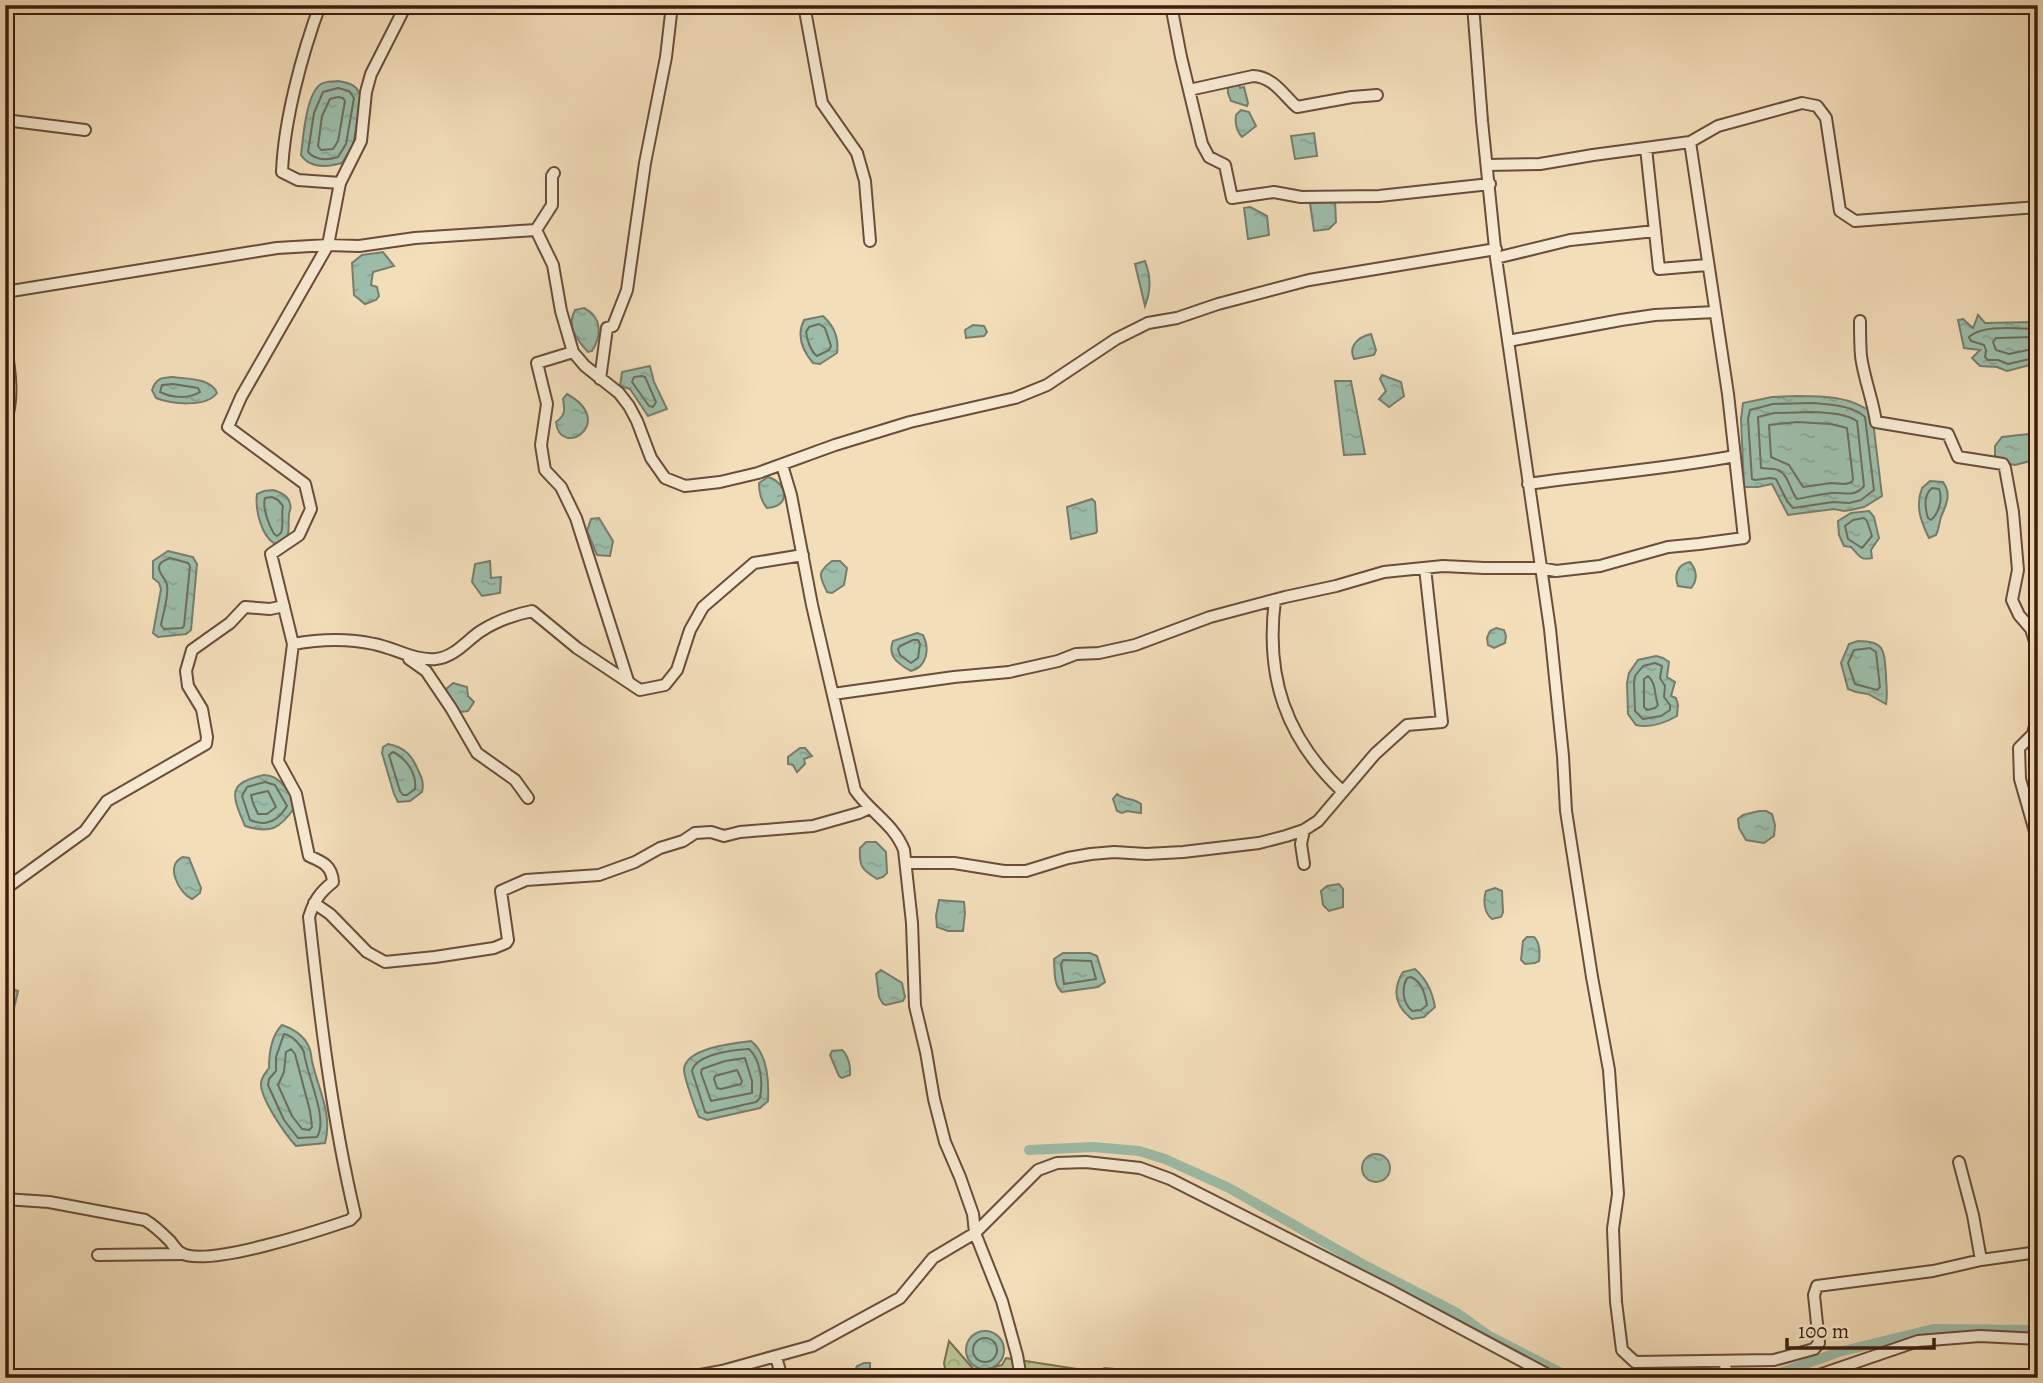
<svg xmlns="http://www.w3.org/2000/svg" width="2043" height="1383" viewBox="0 0 2043 1383" font-family="Alegreya,serif">
<defs>
<pattern id="forest-crowns" width="20" height="18" patternUnits="userSpaceOnUse" patternTransform="scale(1.75)"><rect width="20" height="18" fill="#b9c291"/><path d="M2 6a3 3 0 1 1 6 0M12 15a3 3 0 1 1 6 0" fill="none" stroke="#a0a67c"/></pattern>
<pattern id="water-ripples" width="26" height="14" patternUnits="userSpaceOnUse" patternTransform="scale(1.75)"><rect width="26" height="14" fill="#9dbdaa"/><path d="M2 4q2-2 4 0t4 0M15 11q2-2 4 0t4 0" fill="none" stroke="#88a291"/></pattern>
</defs>
<rect width="100%" height="100%" fill="#f3deba"/>
<filter id="stains"><feTurbulence type="fractalNoise" baseFrequency=".00286" numOctaves="4"/><feColorMatrix values="0 0 0 0 .2 0 0 0 0 .09 0 0 0 0 .02 0 0 0 .5 -.17"/></filter>
<radialGradient id="worn" r=".72"><stop offset=".6" stop-color="#630" stop-opacity="0"/><stop offset="1" stop-color="#630" stop-opacity=".3"/></radialGradient>
<path fill="url(#forest-crowns)" stroke="#7b7050" stroke-width="2" d="M 949,1341 L 976,1372 L 1002,1365 L 1006,1358 L 1090,1371 L 1087,1378 L 947,1378 L 944,1363 Z"/>
<path fill="url(#water-ripples)" stroke="#777d6c" stroke-width="2" d="M 338,81 C 351,83 359,86 361,99 L 353,146 L 342,163 C 328,167 310,169 301,155 C 303,139 306,93 321,84 C 326,81 333,82 338,81 Z
M 1238,82 L 1240,88 L 1244,87 L 1248,103 L 1247,106 L 1231,101 L 1228,93 L 1228,85 Z
M 1241,110 L 1249,112 L 1256,126 L 1242,137 C 1236,131 1235,123 1236,115 Z
M 1314,133 L 1317,156 L 1295,159 L 1291,136 Z
M 1335,200 L 1336,222 L 1329,229 L 1314,231 L 1310,203 Z
M 1250,207 L 1267,216 L 1269,235 L 1248,239 L 1244,208 Z
M 383,252 L 394,266 L 373,272 L 371,285 L 377,287 L 379,296 L 376,300 L 365,304 L 354,295 L 352,263 L 362,255 Z
M 1145,261 C 1151,277 1151,290 1145,306 L 1135,264 Z
M 584,308 C 602,317 602,335 592,351 L 588,352 C 577,340 566,326 575,310 Z
M 1978,315 L 1985,323 L 2038,322 L 2038,363 L 2007,371 L 1997,367 L 1980,366 L 1972,358 L 1980,350 L 1964,348 L 1958,320 L 1963,319 L 1973,328 Z
M 823,316 C 834,326 839,339 837,353 L 820,364 L 813,363 C 802,350 796,336 804,320 Z
M 973,325 L 984,326 L 987,332 L 984,336 L 966,338 L 965,330 Z
M 1371,334 L 1376,350 L 1374,355 L 1354,359 C 1348,346 1358,337 1371,334 Z
M 650,366 L 654,382 L 667,409 L 648,416 L 630,389 L 620,386 L 622,372 Z
M 1382,375 L 1401,382 L 1404,396 L 1389,407 L 1379,399 L 1386,391 L 1380,379 Z
M 173,377 C 188,379 211,378 217,393 C 206,408 171,404 156,398 L 152,390 C 156,378 161,378 173,377 Z
M 1335,381 L 1351,381 L 1365,454 L 1344,455 Z
M 567,394 C 618,422 560,460 556,422 C 565,416 565,410 563,399 Z
M 1796,396 C 1823,396 1851,396 1872,413 L 1882,496 L 1864,507 L 1851,510 L 1844,511 L 1834,509 L 1788,515 L 1772,484 L 1758,487 L 1744,487 L 1741,419 L 1743,403 L 1772,397 Z
M 2028,434 L 2032,442 L 2034,457 L 2030,461 L 2015,465 L 2005,463 L 1995,458 L 1995,446 L 2002,437 Z
M 768,477 C 788,483 791,507 767,508 C 761,501 759,492 759,483 Z
M 1930,481 L 1943,482 C 1952,494 1946,505 1941,517 C 1939,523 1939,529 1936,535 L 1929,538 C 1921,522 1915,506 1922,488 Z
M 273,490 C 280,492 289,496 290,504 C 292,509 289,510 289,515 C 288,523 290,529 287,538 L 275,544 C 261,536 255,509 257,494 L 264,491 Z
M 1092,499 L 1095,502 L 1097,531 L 1096,533 L 1071,539 L 1067,507 Z
M 1869,511 L 1874,517 L 1879,538 L 1871,550 L 1872,558 C 1860,561 1859,555 1851,547 L 1844,546 L 1839,535 L 1838,521 L 1851,513 Z
M 599,518 L 613,541 L 610,556 L 597,555 L 587,531 L 591,519 Z
M 168,551 L 193,557 L 197,564 L 191,630 L 186,634 L 158,637 L 153,633 L 161,589 L 159,583 L 153,578 L 153,561 Z
M 490,561 L 491,578 L 501,577 L 500,593 L 482,596 L 472,582 L 475,564 Z
M 832,561 L 840,561 L 847,568 L 844,585 L 832,593 L 827,592 C 820,576 816,573 832,561 Z
M 1690,562 C 1697,570 1698,580 1691,588 L 1678,586 C 1674,576 1677,564 1690,562 Z
M 1496,628 L 1504,630 L 1506,636 L 1505,643 L 1494,648 L 1488,645 L 1487,638 L 1490,631 Z
M 917,633 L 923,635 C 930,649 927,667 911,671 C 898,664 887,656 893,641 Z
M 1858,641 C 1885,641 1884,650 1886,675 C 1886,685 1888,694 1886,704 L 1868,694 L 1856,692 L 1848,689 L 1841,663 L 1849,644 Z
M 1656,656 L 1663,658 L 1669,662 L 1667,677 L 1675,682 L 1671,696 L 1676,698 L 1678,705 L 1677,716 C 1665,723 1650,728 1636,725 L 1628,714 L 1627,683 L 1629,673 L 1638,660 Z
M 453,683 L 467,687 L 468,696 L 474,702 L 468,711 L 461,712 L 452,703 L 445,690 Z
M 388,744 C 404,747 412,755 418,770 C 422,778 424,783 422,792 L 410,801 L 398,802 L 394,794 L 382,753 L 383,747 Z
M 800,748 L 805,748 L 812,756 L 804,759 L 805,764 L 797,772 L 793,765 L 788,764 L 788,757 Z
M 264,775 C 280,775 291,793 295,807 C 280,829 270,834 245,826 C 232,795 226,783 264,775 Z
M 1117,794 C 1123,800 1134,798 1141,804 L 1141,813 L 1127,811 L 1122,813 L 1117,811 L 1113,799 Z
M 1759,811 L 1766,811 L 1772,814 L 1775,825 L 1774,836 L 1764,843 L 1746,840 L 1739,828 L 1738,819 L 1743,815 Z
M 866,842 L 876,842 L 886,852 L 887,873 L 883,877 L 877,879 C 861,869 859,866 860,848 Z
M 183,857 L 189,858 L 201,888 L 200,893 L 192,899 C 179,893 164,865 183,857 Z
M 1339,884 L 1343,889 L 1343,907 L 1329,911 L 1323,905 L 1321,891 L 1327,886 Z
M 1495,888 L 1502,891 L 1503,912 L 1501,917 L 1492,919 C 1484,913 1483,900 1486,891 Z
M 939,900 L 964,902 L 965,913 L 963,931 L 948,931 L 937,927 L 936,916 Z
M 1527,937 L 1534,937 C 1540,942 1540,954 1539,961 L 1535,963 L 1525,964 L 1521,960 L 1523,941 Z
M 1063,953 L 1090,953 L 1097,956 L 1105,982 L 1098,987 L 1062,992 C 1053,985 1055,970 1054,959 Z
M 1415,969 C 1427,980 1432,991 1435,1007 L 1424,1017 L 1412,1019 C 1395,1006 1392,990 1403,972 Z
M 881,970 L 902,983 L 905,997 L 903,1001 L 886,1005 L 883,1004 L 879,997 L 876,974 Z
M 5,987 L 18,991 L 14,1008 L 5,1012 Z
M 282,1025 C 292,1028 303,1035 308,1045 C 311,1050 311,1055 312,1061 C 318,1089 333,1114 325,1143 L 296,1146 C 285,1134 260,1098 261,1083 C 262,1076 265,1073 269,1068 C 269,1053 271,1036 282,1025 Z
M 751,1041 C 768,1054 769,1081 768,1101 L 760,1108 L 707,1120 L 699,1117 C 695,1108 684,1078 684,1069 C 686,1048 734,1043 751,1041 Z
M 842,1050 C 848,1055 851,1067 850,1075 L 842,1078 L 839,1076 L 830,1055 L 832,1051 Z
M1362 1168a14 14 0 1 1 28 0a14 14 0 1 1-28 0Z
M966 1350a19 19 0 1 1 38 0a19 19 0 1 1-38 0Z
M 864,1363 L 870,1363 L 870,1376 L 857,1378 L 855,1370 L 857,1366 Z
M 1105,1368 L 1115,1369 L 1126,1378 L 1088,1378 L 1096,1371 Z"/>
<g fill="none" stroke-linecap="round" stroke-linejoin="round">
<path stroke="#6d6d5c" stroke-width="2" d="M 338,88 L 349,91 L 354,98 L 346,144 L 338,157 C 328,160 316,161 308,152 L 314,113 L 323,92 Z
M 338,97 L 343,98 L 345,101 L 338,141 L 333,149 L 321,150 L 318,146 L 322,116 L 330,99 Z
M 819,324 L 825,328 L 831,346 L 829,350 L 817,356 C 811,352 807,340 806,332 L 809,327 Z
M 2038,329 C 2016,329 1984,324 1969,337 L 1971,341 L 1984,345 L 1986,350 L 1985,357 L 1988,360 L 1998,360 L 2008,364 L 2038,357
M 2038,337 L 1996,338 L 1993,342 L 1996,350 L 2009,354 L 2038,348
M 642,376 L 645,377 L 656,402 L 653,407 L 649,406 L 632,382 L 634,377 Z
M 173,384 L 198,388 L 200,392 C 189,399 172,398 160,392 L 162,385 Z
M 1813,403 C 1831,405 1852,405 1865,417 L 1874,490 L 1861,500 L 1849,503 L 1833,502 L 1793,508 L 1787,501 L 1776,479 L 1770,478 L 1755,480 L 1752,479 L 1748,419 L 1750,410 L 1773,404 Z
M 1813,412 C 1828,413 1844,413 1857,421 L 1864,486 C 1854,498 1846,492 1832,493 C 1821,494 1809,497 1797,499 C 1790,491 1789,475 1778,470 C 1772,468 1766,469 1761,468 L 1758,417 L 1774,413 Z
M 1797,422 L 1831,424 L 1847,428 L 1853,479 L 1852,482 L 1845,484 L 1831,483 L 1803,487 L 1789,465 L 1771,457 L 1769,425 Z
M 1932,488 L 1939,489 C 1943,499 1939,513 1931,520 L 1928,518 C 1925,508 1923,495 1932,488 Z
M 272,497 L 278,500 L 283,506 C 281,515 284,524 281,533 L 277,536 L 274,534 C 269,525 262,508 265,498 Z
M 1864,518 L 1867,521 L 1872,536 L 1862,548 L 1848,539 L 1845,526 L 1853,520 Z
M 170,558 L 188,563 L 190,566 L 184,626 L 182,628 L 164,629 L 161,625 C 163,613 169,597 167,585 C 166,578 156,572 160,564 C 162,561 168,559 170,558 Z
M 913,640 L 918,640 L 920,644 L 918,658 L 911,663 L 900,655 L 898,649 L 900,646 Z
M 1870,648 L 1876,652 L 1880,687 L 1877,690 L 1855,684 L 1848,663 L 1854,650 Z
M 1655,663 L 1662,666 L 1660,678 L 1665,686 L 1664,697 L 1670,705 L 1670,710 L 1661,716 L 1643,719 L 1635,711 L 1634,683 L 1635,676 L 1643,666 Z
M 1648,676 C 1657,684 1654,695 1658,705 L 1655,708 L 1647,710 L 1644,707 L 1644,679 Z
M 393,752 C 407,759 417,774 415,789 L 407,795 L 403,795 L 400,791 L 389,755 Z
M 265,782 L 275,785 L 287,806 C 278,821 266,827 250,820 L 242,796 L 247,787 Z
M 268,791 L 276,807 L 267,814 L 258,814 L 253,803 L 251,795 Z
M 1063,960 L 1091,961 L 1096,979 L 1064,984 L 1061,964 Z
M 1411,977 C 1422,982 1425,994 1427,1005 L 1421,1010 L 1412,1011 C 1403,1003 1401,989 1407,978 Z
M 284,1034 C 292,1035 301,1045 304,1052 C 306,1074 329,1119 317,1137 L 298,1138 L 284,1120 L 268,1085 L 269,1079 L 276,1071 L 276,1057 Z
M 291,1049 L 295,1054 L 310,1111 L 312,1127 L 309,1130 L 302,1129 L 292,1116 L 278,1085 L 284,1072 L 286,1052 Z
M 749,1049 C 761,1060 763,1083 760,1098 L 756,1102 L 708,1113 L 705,1112 L 692,1071 C 696,1054 733,1050 749,1049 Z
M 745,1058 L 752,1081 L 752,1093 L 711,1101 L 701,1073 L 702,1069 L 725,1061 Z
M 737,1070 L 742,1081 L 741,1084 L 721,1089 L 717,1088 L 714,1079 L 715,1076 Z
M973 1350a12 12 0 1 1 24 0a12 12 0 1 1-24 0Z"/>
<path stroke="#9dbdaa" stroke-width="10" d="M 1029,1150 L 1093,1147 L 1139,1151 L 1165,1159 L 1229,1188 L 1366,1266 L 1457,1313 L 1489,1336 L 1571,1378
M 1765,1378 L 1839,1352 L 1933,1329 L 2038,1330"/>
<g stroke="#6a4d3a" stroke-width="14">
<path id="minor" d="M 320,5 C 302,54 284,120 282,172 L 298,180 L 340,183
M 804,5 L 822,103 L 857,153 L 865,181 L 870,241
M 1171,5 L 1181,57 L 1202,144 L 1209,157 L 1225,165 L 1232,198 L 1274,192 L 1301,197 L 1379,196 L 1490,184
M 1473,5 L 1482,121 L 1496,258 L 1550,629 L 1563,756 L 1566,811 L 1592,977 L 1609,1070 L 1618,1194 L 1613,1229 L 1616,1302 L 1622,1350 L 1635,1362 L 1774,1360 L 1814,1349 L 1819,1343 L 1814,1295 L 1817,1286 L 1933,1271 L 1981,1260 L 2038,1252
M 1189,90 L 1253,76 C 1274,77 1283,95 1297,107 L 1352,97 L 1377,95
M 5,120 L 85,130
M 1646,148 L 1659,269 L 1707,265
M 1487,165 L 1540,164 L 1593,155 L 1690,142 L 1718,126 L 1802,103 L 1817,106 L 1826,118 L 1840,211 L 1855,221 L 2038,207
M 554,173 L 552,176 L 552,205 L 536,230 L 553,265 L 561,311 L 573,352 L 585,366 L 619,393 L 629,406 L 637,421 L 651,458 L 665,478 L 685,486 L 720,482 L 758,473 L 835,445 L 910,422 L 1015,398 L 1047,385 L 1116,339 L 1148,323 L 1177,318 L 1218,304 L 1309,280 L 1496,249
M 1496,258 L 1570,240 L 1655,231
M 5,292 L 277,248 L 328,245 L 359,246 L 415,238 L 536,230
M 1860,321 C 1860,333 1860,344 1861,356 C 1864,379 1873,400 1876,422 L 1948,434 L 1958,457 L 2003,464 L 2005,468 L 2013,512 L 2018,570 L 2012,600 L 2019,615 L 2031,629 L 2037,648 L 2036,721 L 2033,734 L 2019,748 L 2020,779 L 2038,842
M 5,340 C 9,366 15,397 5,423
M 1508,341 L 1621,320 L 1655,315 L 1715,312
M 573,352 L 537,363 L 547,404 L 541,445 L 545,470 L 561,487 L 576,518 L 628,681
M 600,379 L 607,328 L 613,326 L 627,290 L 645,163 L 666,57 L 672,5
M 782,465 L 791,495 L 812,605 L 855,790 C 870,812 894,824 904,850 L 912,923 L 915,1006 L 926,1052 L 934,1099 L 945,1142 L 960,1177 L 973,1214 L 975,1233 L 1002,1301 L 1017,1355 L 1021,1378
M 1528,484 C 1597,474 1667,469 1735,456
M 1275,600 C 1265,677 1286,738 1342,791
M 293,644 C 321,639 346,638 374,644 C 395,648 414,661 436,659 C 455,657 467,640 481,631 C 498,620 513,615 532,611 L 577,648 L 640,690 L 665,685 L 677,670 L 690,630 L 703,607 L 754,563 L 803,555
M 409,659 L 426,671 L 451,708 L 477,753 L 515,780 L 528,798
M 833,694 L 954,677 L 1009,672 L 1058,661 L 1076,654 L 1099,653 L 1135,645 L 1210,617 L 1285,597 L 1336,586 L 1384,572 L 1443,566 L 1484,568 L 1540,568 L 1556,571 L 1600,566 L 1668,547 L 1699,544 L 1744,538 L 1728,394 L 1690,142
M 1304,830 L 1301,844 L 1304,864
M 906,863 L 954,863 L 1004,871 L 1026,871 L 1068,858 L 1091,854 L 1114,852 L 1146,854 L 1183,852 L 1259,843 L 1286,836 L 1304,830 L 1318,821 L 1375,754 L 1407,725 L 1442,722 L 1425,568
M 5,889 L 85,831 L 107,801 L 206,744 L 207,737 L 202,709 L 188,686 L 186,671 L 192,650 L 230,623 L 245,607 L 270,609 L 284,606
M 314,903 L 330,914 L 367,952 L 385,962 L 435,957 L 494,948 L 506,943 L 508,940 L 501,891 L 526,880 L 599,875 L 635,862 L 660,848 L 683,841 L 695,833 L 711,832 L 724,836 L 740,832 L 813,826 L 859,813 L 870,808
M 1959,1162 L 1973,1215 L 1981,1260
M 5,1199 L 49,1202 L 145,1220 C 155,1226 162,1233 170,1241 C 173,1245 177,1251 181,1253 C 206,1268 321,1230 350,1220 L 355,1215 C 332,1118 320,1017 309,917 C 314,901 320,892 333,882 C 332,866 323,862 309,856 L 296,794 L 278,761 L 293,644 L 271,554 L 299,535 L 311,509 L 305,484 L 228,427 L 241,397 L 328,245 L 340,183 L 361,141 L 366,92 L 371,74 L 406,5
M 98,1255 L 181,1254
M 776,1357 L 782,1378
M 1725,1361 L 1726,1378
M 684,1378 L 722,1371 L 812,1346 L 900,1298 L 933,1258 L 975,1233 L 1038,1170 L 1057,1163 L 1086,1162 L 1140,1168 L 1170,1179 L 1391,1291 L 1554,1378
M 1810,1378 L 1918,1341 L 1980,1336 L 2038,1339"/>
</g>
<use href="#minor" stroke="#f7ead2" stroke-width="10"/>
</g>
<rect width="2043" height="1383" fill="none" stroke="#f3deba" stroke-width="28"/>
<rect x="7" y="7" width="2029" height="1369" fill="none" stroke="#3d1d0f" stroke-width="3.5"/>
<rect x="14" y="14" width="2015" height="1355" fill="none" stroke="#3d1d0f" stroke-width="2"/>
<path d="M1787 1338v10h147v-10" fill="none" stroke="#3d1d0f" stroke-width="3.5"/>
<text x="1798" y="1338" font-size="21" fill="#3d1d0f" stroke="#f7ead2" stroke-width="5" paint-order="stroke">100 m</text>
<rect width="100%" height="100%" filter="url(#stains)"/>
<rect width="100%" height="100%" fill="url(#worn)"/>
</svg>
